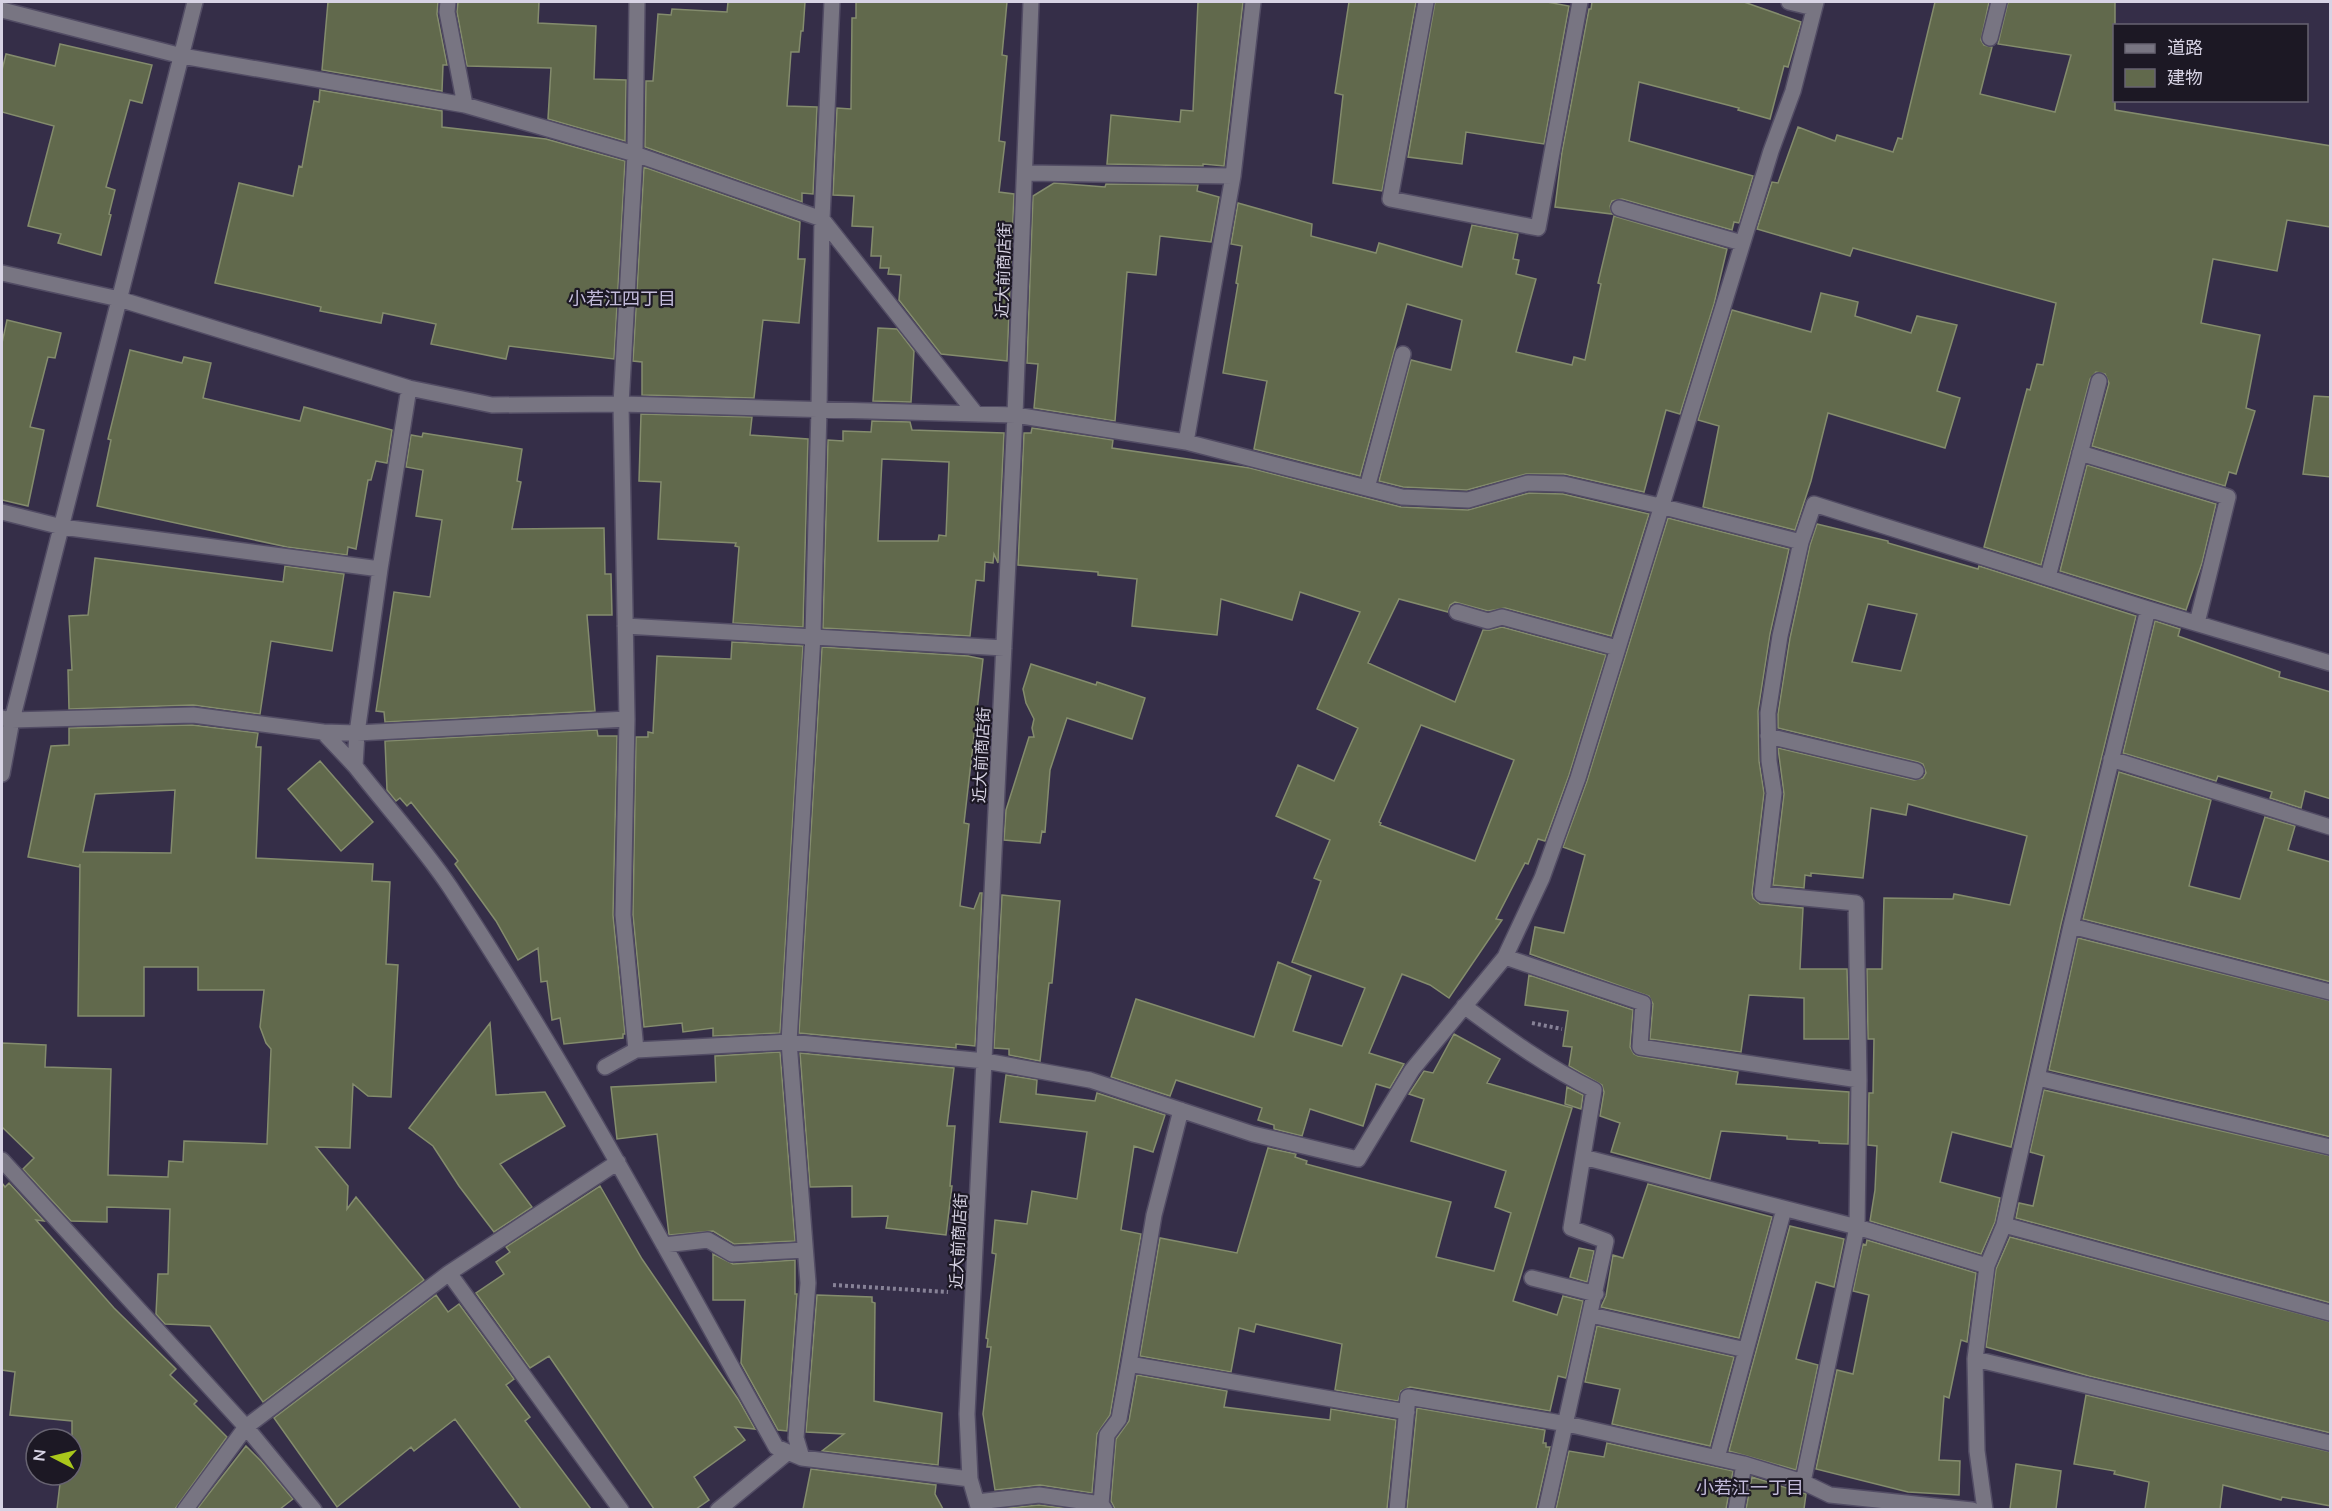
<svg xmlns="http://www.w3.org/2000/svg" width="2332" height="1511" viewBox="0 0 2332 1511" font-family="Mulish,'Noto Sans JP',sans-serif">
<rect width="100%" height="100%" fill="#352e48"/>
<path fill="#61694c" stroke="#848c6d" stroke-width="1.5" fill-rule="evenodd" d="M 328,2 L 438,2 L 437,14 L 447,65 L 443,65 L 442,91 L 322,70 Z
M 458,2 L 539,2 L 538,23 L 596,26 L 594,79 L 626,80 L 625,141 L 548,119 L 551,68 L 467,66 L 457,12 Z
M 728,2 L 805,2 L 803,31 L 801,31 L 799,52 L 791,52 L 787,106 L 817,107 L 813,194 L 802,193 L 802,202 L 645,147 L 646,81 L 653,81 L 658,14 L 671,15 L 672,9 L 727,12 Z
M 856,2 L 1007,2 L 1002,55 L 1007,56 L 999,141 L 1005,142 L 999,192 L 1014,194 L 1007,361 L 941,354 L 899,300 L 901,275 L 888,274 L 889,268 L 880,268 L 881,256 L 871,256 L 873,227 L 852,226 L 854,196 L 833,195 L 837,108 L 851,109 L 852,18 L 856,18 Z
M 1198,2 L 1243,2 L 1224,166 L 1203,164 L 1203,166 L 1107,164 L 1111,115 L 1180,122 L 1181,110 L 1193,111 Z
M 1349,2 L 1416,2 L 1382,191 L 1333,183 L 1343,95 L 1335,93 Z
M 1435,2 L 1547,2 L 1569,6 L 1544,144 L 1466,132 L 1462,164 L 1408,157 Z
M 1592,2 L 1744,2 L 1801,22 L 1788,67 L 1784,66 L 1770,119 L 1738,110 L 1739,108 L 1639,82 L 1629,141 L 1753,176 L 1739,223 L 1734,222 L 1732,230 L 1622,199 L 1612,201 L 1610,206 L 1612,214 L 1555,207 L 1562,152 L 1589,9 L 1591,9 Z
M 1935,2 L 1989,2 L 1981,40 L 1984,45 L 1992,47 L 1980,94 L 2055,112 L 2071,55 L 1998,44 L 2008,2 L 2115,2 L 2115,110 L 2331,146 L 2331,227 L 2287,220 L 2277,271 L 2213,259 L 2201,323 L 2260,335 L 2246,408 L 2255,411 L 2236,474 L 2229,472 L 2225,486 L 2092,446 L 2109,383 L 2105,374 L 2096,372 L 2090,379 L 2041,565 L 1984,547 L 2027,389 L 2030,390 L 2037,364 L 2043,365 L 2056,303 L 1853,248 L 1850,256 L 1757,229 L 1772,182 L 1778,183 L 1798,127 L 1835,141 L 1837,135 L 1893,152 L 1898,138 L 1902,139 Z
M 60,44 L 152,65 L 142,103 L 130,100 L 106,187 L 115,190 L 109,214 L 111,215 L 101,255 L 58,243 L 61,234 L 28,226 L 54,126 L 2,112 L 2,70 L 6,54 L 55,66 Z
M 320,90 L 442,111 L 442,127 L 546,139 L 625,161 L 614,359 L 509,346 L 506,359 L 431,344 L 436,324 L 383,313 L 381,323 L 320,311 L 321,307 L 215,283 L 239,183 L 293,196 L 299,166 L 302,167 L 314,101 L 319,102 Z
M 644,167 L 800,222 L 798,259 L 805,259 L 799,323 L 763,320 L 754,398 L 642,395 L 642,362 L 633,361 Z
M 1054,183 L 1105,187 L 1106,184 L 1198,185 L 1197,191 L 1219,197 L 1211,242 L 1160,236 L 1156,275 L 1127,272 L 1115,421 L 1034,408 L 1038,364 L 1027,363 L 1033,196 Z
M 1238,203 L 1312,224 L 1311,236 L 1376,253 L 1379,243 L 1462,267 L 1472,225 L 1518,234 L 1513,259 L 1519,260 L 1516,274 L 1536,279 L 1516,352 L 1572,365 L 1574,357 L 1585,360 L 1601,284 L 1598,283 L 1614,216 L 1727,249 L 1714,304 L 1680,414 L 1666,410 L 1644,492 L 1564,474 L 1526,474 L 1467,490 L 1403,487 L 1379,481 L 1411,360 L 1451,370 L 1462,320 L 1407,304 L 1360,476 L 1254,449 L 1267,381 L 1223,373 L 1238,284 L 1236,283 L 1242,246 L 1231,244 Z
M 1821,293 L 1858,302 L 1855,316 L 1911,333 L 1917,316 L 1957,325 L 1937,391 L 1960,398 L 1945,448 L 1828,413 L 1811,481 L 1795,530 L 1703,507 L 1719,426 L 1698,420 L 1732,310 L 1811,332 Z
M 7,320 L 61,333 L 55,358 L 48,357 L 30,427 L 44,430 L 28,506 L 2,500 L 2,343 Z
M 878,328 L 897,329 L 914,351 L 911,402 L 873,401 Z
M 130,350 L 182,363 L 184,357 L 211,363 L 203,398 L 300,421 L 304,407 L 392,430 L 387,463 L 376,461 L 371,480 L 368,480 L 356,549 L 348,547 L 347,555 L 287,547 L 97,506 L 111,440 L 108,439 Z
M 2314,396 L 2331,397 L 2331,477 L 2303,474 Z
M 641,414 L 752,417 L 750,435 L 808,439 L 803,627 L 733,623 L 739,547 L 735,546 L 736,543 L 658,539 L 661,482 L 639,481 Z
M 872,421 L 910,422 L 912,430 L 1004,433 L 998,563 L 994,554 L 993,563 L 985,562 L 984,581 L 976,580 L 970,636 L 823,628 L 828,440 L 843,441 L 843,431 L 871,432 ZM 882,459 L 949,462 L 946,536 L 939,535 L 938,541 L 878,541 Z
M 1032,428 L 1113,440 L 1112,448 L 1250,468 L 1401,507 L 1468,510 L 1529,493 L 1563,494 L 1649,514 L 1611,636 L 1505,608 L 1488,611 L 1455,602 L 1450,605 L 1448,612 L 1399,599 L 1368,663 L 1455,702 L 1483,630 L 1490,630 L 1502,627 L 1606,655 L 1569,775 L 1545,841 L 1538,839 L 1528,864 L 1525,863 L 1496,919 L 1502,920 L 1449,998 L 1430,985 L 1402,974 L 1369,1053 L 1404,1064 L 1390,1088 L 1376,1084 L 1363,1126 L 1310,1109 L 1302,1136 L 1274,1129 L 1274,1125 L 1258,1120 L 1262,1108 L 1176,1080 L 1170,1096 L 1111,1077 L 1136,999 L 1254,1037 L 1278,962 L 1311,976 L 1293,1031 L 1342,1046 L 1365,988 L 1292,962 L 1321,881 L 1314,878 L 1330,840 L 1276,816 L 1298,765 L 1334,781 L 1358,728 L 1317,709 L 1360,612 L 1300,592 L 1292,620 L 1221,599 L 1217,635 L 1132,626 L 1137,579 L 1098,575 L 1098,572 L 1018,565 L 1024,433 L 1031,433 ZM 1421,725 L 1514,760 L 1475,861 L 1380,825 L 1381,823 L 1379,822 Z
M 423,433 L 522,449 L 517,481 L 521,482 L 512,529 L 604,528 L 605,574 L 611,574 L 612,615 L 587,615 L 595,711 L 385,722 L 384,712 L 376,711 L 394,592 L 430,597 L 442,520 L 416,516 L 423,470 L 406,467 L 411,435 L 422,437 Z
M 2087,465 L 2216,504 L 2202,563 L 2186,610 L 2060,571 Z
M 1668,518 L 1789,549 L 1770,634 L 1758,711 L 1759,761 L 1764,793 L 1752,893 L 1753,898 L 1760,904 L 1803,908 L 1800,969 L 1847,969 L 1849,1039 L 1804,1039 L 1804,998 L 1749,995 L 1741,1052 L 1650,1039 L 1653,1004 L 1649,996 L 1530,954 L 1535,927 L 1564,933 L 1585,855 L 1563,847 L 1587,781 Z
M 1817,524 L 1888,541 L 1888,543 L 1978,569 L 1979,566 L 2136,616 L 2061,924 L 2011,1147 L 1952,1132 L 1940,1182 L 2000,1198 L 1995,1222 L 1981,1254 L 1870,1221 L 1875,1190 L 1877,1146 L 1868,1145 L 1869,1093 L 1873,1093 L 1874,1039 L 1868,1039 L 1867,969 L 1882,969 L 1884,898 L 1953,899 L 1954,894 L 2010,905 L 2027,836 L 1908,804 L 1906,815 L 1871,808 L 1863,878 L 1811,873 L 1811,876 L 1805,875 L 1804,888 L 1773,885 L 1784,794 L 1778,748 L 1914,780 L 1923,778 L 1926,773 L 1923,764 L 1918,762 L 1778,728 L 1778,714 L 1790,638 L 1810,545 ZM 1868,604 L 1917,614 L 1901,671 L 1852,662 Z
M 95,558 L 283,582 L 285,566 L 344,574 L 332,651 L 271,641 L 260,714 L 193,705 L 69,709 L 68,670 L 72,670 L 69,616 L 88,615 Z
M 2155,621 L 2180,629 L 2178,636 L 2280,672 L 2279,677 L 2331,692 L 2331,799 L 2305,791 L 2301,808 L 2270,798 L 2272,792 L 2218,776 L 2216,781 L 2123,753 Z
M 732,642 L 803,646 L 780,1033 L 713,1036 L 713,1028 L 683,1032 L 682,1023 L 644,1027 L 633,915 L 636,737 L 648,737 L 648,732 L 653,733 L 657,656 L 731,659 Z
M 822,647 L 968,656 L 983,659 L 964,823 L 969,824 L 960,906 L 974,909 L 980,893 L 982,893 L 975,1046 L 956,1044 L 956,1048 L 799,1033 Z
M 1031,664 L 1096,685 L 1097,682 L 1145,698 L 1132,739 L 1067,718 L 1050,770 L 1045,832 L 1042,831 L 1040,843 L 1004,840 L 1006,810 L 1029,737 L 1034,737 L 1032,728 L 1034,719 L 1026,703 L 1023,689 Z
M 192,725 L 258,733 L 256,747 L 261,747 L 256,858 L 373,864 L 372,881 L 390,882 L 386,964 L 398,965 L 391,1097 L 368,1096 L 353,1084 L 350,1148 L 316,1147 L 348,1186 L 347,1209 L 356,1197 L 424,1280 L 263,1402 L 210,1326 L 165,1324 L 156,1314 L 158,1274 L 168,1274 L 170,1209 L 107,1207 L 107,1222 L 71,1221 L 23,1169 L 34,1158 L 2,1127 L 2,1043 L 46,1045 L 45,1067 L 111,1069 L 108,1175 L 168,1177 L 169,1161 L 183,1162 L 184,1141 L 267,1144 L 271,1049 L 266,1043 L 260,1027 L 264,990 L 198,990 L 198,967 L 144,967 L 144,1016 L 78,1016 L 80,864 L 79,867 L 28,857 L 51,746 L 69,745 L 69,728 ZM 175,790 L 171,853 L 83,852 L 95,794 Z
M 597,730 L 598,736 L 617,736 L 613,915 L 625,1034 L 623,1034 L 623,1038 L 564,1044 L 560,1018 L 552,1020 L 547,981 L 541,982 L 538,948 L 518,960 L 496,921 L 455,864 L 458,861 L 411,802 L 407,806 L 400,798 L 396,801 L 387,790 L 385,741 Z
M 320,761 L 373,822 L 341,851 L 288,789 Z
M 2119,772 L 2211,800 L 2189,886 L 2240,899 L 2265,817 L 2295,826 L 2288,850 L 2331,862 L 2331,982 L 2083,919 Z
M 1002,895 L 1060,901 L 1052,983 L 1049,983 L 1040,1061 L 1009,1055 L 1009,1049 L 994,1048 Z
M 2078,938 L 2331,1001 L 2331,1137 L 2049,1070 Z
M 1529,975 L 1633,1010 L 1630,1047 L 1634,1054 L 1638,1056 L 1738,1072 L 1736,1084 L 1849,1092 L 1848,1144 L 1819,1143 L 1819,1141 L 1787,1139 L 1787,1136 L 1721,1131 L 1710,1179 L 1611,1152 L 1620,1123 L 1600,1116 L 1604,1092 L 1602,1085 L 1569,1066 L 1572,1047 L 1563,1046 L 1568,1011 L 1525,1005 Z
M 490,1023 L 496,1095 L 545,1092 L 565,1126 L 500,1164 L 532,1207 L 494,1232 L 459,1186 L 433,1146 L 409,1128 Z
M 1454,1034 L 1500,1059 L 1487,1083 L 1572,1108 L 1513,1301 L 1557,1315 L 1563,1296 L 1583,1301 L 1566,1378 L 1558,1376 L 1550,1411 L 1410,1387 L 1401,1391 L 1398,1401 L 1335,1390 L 1342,1344 L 1256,1324 L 1254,1332 L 1239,1328 L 1231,1372 L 1140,1356 L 1160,1238 L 1237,1253 L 1268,1148 L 1296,1154 L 1295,1157 L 1307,1161 L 1306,1164 L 1451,1202 L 1436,1257 L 1494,1271 L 1511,1213 L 1495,1207 L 1506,1171 L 1411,1141 L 1424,1099 L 1409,1094 L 1424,1071 L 1433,1073 Z
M 780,1052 L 795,1241 L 734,1244 L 713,1231 L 669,1235 L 657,1134 L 617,1139 L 611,1087 L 716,1082 L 715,1056 Z
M 800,1053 L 954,1068 L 947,1126 L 955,1126 L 950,1186 L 952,1186 L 946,1235 L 886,1228 L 888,1216 L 852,1217 L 852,1186 L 810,1187 Z
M 1006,1075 L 1037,1080 L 1036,1094 L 1095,1101 L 1097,1093 L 1165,1115 L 1153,1152 L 1134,1146 L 1121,1230 L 1141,1234 L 1110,1415 L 1097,1434 L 1092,1493 L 1040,1485 L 995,1490 L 983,1414 L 991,1347 L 987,1347 L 988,1339 L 986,1338 L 996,1254 L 992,1253 L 995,1220 L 1027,1224 L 1032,1191 L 1077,1199 L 1087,1132 L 1000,1122 Z
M 1567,1087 L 1583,1095 L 1581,1109 L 1565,1104 Z
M 2044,1090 L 2331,1156 L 2331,1303 L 2016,1218 L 2019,1203 L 2033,1206 L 2044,1156 L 2030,1152 Z
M 2,1183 L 5,1187 L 9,1183 L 44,1221 L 36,1220 L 114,1308 L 176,1369 L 170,1375 L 197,1401 L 194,1404 L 227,1437 L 175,1509 L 57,1509 L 61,1475 L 72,1475 L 72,1421 L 10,1415 L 15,1372 L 2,1370 Z
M 1648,1184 L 1772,1217 L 1739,1338 L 1601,1307 L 1606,1296 L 1613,1255 L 1623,1258 Z
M 600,1186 L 642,1259 L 738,1399 L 755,1429 L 735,1427 L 745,1440 L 694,1477 L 709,1500 L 696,1509 L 654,1509 L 549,1356 L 530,1368 L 476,1293 L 504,1274 L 496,1262 L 510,1252 L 506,1247 Z
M 1790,1226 L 1844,1239 L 1834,1287 L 1816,1282 L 1796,1359 L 1818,1365 L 1796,1470 L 1729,1451 Z
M 2010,1237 L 2331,1322 L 2331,1433 L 2089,1376 L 1986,1347 L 1996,1269 Z
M 1867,1240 L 1976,1273 L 1967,1342 L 1961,1340 L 1949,1398 L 1944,1396 L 1939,1460 L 1960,1461 L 1959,1495 L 1908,1492 L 1816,1469 L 1837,1370 L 1853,1374 L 1869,1295 L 1853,1291 L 1863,1244 L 1866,1245 Z
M 1579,1248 L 1594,1251 L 1587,1282 L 1570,1277 Z
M 713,1254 L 733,1264 L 795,1260 L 795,1294 L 797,1294 L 787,1431 L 778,1430 L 741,1363 L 745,1300 L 713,1300 Z
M 436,1295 L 448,1312 L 459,1304 L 514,1379 L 506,1385 L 530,1417 L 525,1421 L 591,1509 L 521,1509 L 455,1419 L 414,1451 L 411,1447 L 337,1507 L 274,1418 Z
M 817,1295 L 872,1297 L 872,1302 L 875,1303 L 874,1401 L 942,1413 L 938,1465 L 822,1451 L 844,1434 L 806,1432 Z
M 1597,1326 L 1734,1357 L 1710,1446 L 1612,1424 L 1620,1389 L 1585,1382 Z
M 1137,1375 L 1227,1391 L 1224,1407 L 1330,1420 L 1331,1409 L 1396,1420 L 1387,1509 L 1115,1509 L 1111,1501 L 1116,1439 L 1129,1421 Z
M 2086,1395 L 2331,1452 L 2331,1506 L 2282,1497 L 2281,1500 L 2223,1485 L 2220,1509 L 2145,1509 L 2149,1482 L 2114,1474 L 2115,1471 L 2074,1464 Z
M 1417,1408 L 1545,1430 L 1543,1443 L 1546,1443 L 1546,1447 L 1550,1447 L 1536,1509 L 1407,1509 Z
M 1607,1443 L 1733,1471 L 1726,1509 L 1556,1509 L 1569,1451 L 1604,1457 Z
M 246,1446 L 261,1461 L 293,1499 L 280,1509 L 197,1509 Z
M 2016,1464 L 2061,1471 L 2056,1509 L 2010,1509 Z
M 811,1469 L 936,1485 L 935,1494 L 943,1509 L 803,1509 Z
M 1752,1477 L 1806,1494 L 1804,1509 L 1746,1509 Z
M 1039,1505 L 1071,1509 L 998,1509 Z"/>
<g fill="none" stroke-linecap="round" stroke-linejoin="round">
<g stroke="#524c64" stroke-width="18">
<path id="minor" d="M 1426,2 L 1390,199 L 1538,228 L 1580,2
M 1789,2 L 1814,8
M 2,10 L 182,56 L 465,105 L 447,12 L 448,2
M 1990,38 L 1999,2
M 465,105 L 635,154 L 822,219 L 976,414
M 1025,173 L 1233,176
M 1619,208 L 1742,243
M 2,273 L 119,299 L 409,388 L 492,405 L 621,404 L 1015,415 L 1186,442 L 1402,497 L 1468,500 L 1528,483 L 1564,484 L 1660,506 L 1801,542 L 1814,504 L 2148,609 L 2330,663
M 409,388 L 380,569 L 357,733 L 355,766 C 386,806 422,845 450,887 C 569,1067 671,1258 776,1447 L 802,1458 L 970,1479
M 1186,442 L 1233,176 L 1253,2
M 2080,453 L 2228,497 L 2197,623
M 1367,488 L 1403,354
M 2,512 L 62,527 L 380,569
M 2048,577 L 2099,381
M 1457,612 L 1488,621 L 1502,617 L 1617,648
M 625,626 L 1004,648
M 2,718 L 12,720 L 193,715 L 323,732 L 355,766
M 323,732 L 357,733 L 627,719
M 1768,736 L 1916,771
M 2111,759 L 2330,827
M 2,774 L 12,720 L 195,2
M 2071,926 L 2330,992
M 1505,957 L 1643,1003 L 1640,1047 L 1859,1080
M 1464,1006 C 1506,1037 1547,1067 1594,1090 L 1571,1228 L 1606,1241 L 1546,1510
M 636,1050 L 623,915 L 627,719 L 621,404 L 635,154 L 637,2
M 605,1067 L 636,1050 L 789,1042 L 985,1061 L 1090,1080 L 1253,1134 L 1358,1159 L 1412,1070 L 1505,957 L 1542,878 L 1578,778 L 1771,151 L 1793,91 L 1816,2
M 2038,1078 L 2330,1147
M 1583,1157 L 1857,1227 L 1987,1266
M 2,1160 L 246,1427 L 314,1510
M 2004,1225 L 2330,1313
M 664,1245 L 708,1240 L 732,1254 L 805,1250
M 449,1273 L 621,1510
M 1532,1278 L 1596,1294
M 1591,1315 L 1746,1350
M 1975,1359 L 2330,1443
M 1129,1364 L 1154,1215 L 1181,1110
M 802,1458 L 796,1438 L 808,1283 L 789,1042 L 813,635 L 819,409 L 822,219 L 832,2
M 1717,1458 L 1784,1209
M 1803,1482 L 1830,1495 L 1972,1510
M 977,1502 L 1039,1495 L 1101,1504 L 1105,1510
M 1101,1504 L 1107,1435 L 1119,1419 L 1129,1364 L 1407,1412
M 185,1510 L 246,1427 L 449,1273 L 618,1162
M 718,1510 L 787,1453
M 979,1510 L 970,1479 L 967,1414 L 1015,415 L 1031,2
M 1397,1510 L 1408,1397 L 1567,1424 L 1744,1464
M 1736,1510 L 1744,1464 L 1803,1482 L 1857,1227 L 1859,1080 L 1856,903 L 1762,894 L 1774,793 L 1769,761 L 1768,713 L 1780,636 L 1801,542
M 1985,1510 L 1977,1451 L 1975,1359 L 1987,1266 L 2004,1225 L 2071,926 L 2148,609"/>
</g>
<path stroke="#878297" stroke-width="4" stroke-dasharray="3 3" stroke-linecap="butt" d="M 1532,1023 L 1562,1029
M 833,1285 L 948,1292"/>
<use href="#minor" stroke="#787582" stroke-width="15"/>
</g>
<g text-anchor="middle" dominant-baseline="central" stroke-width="4.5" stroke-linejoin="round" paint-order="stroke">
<g font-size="16" fill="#d7d3e4" stroke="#1c1824">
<text transform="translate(1003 270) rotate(-88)">近大前商店街</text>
<text transform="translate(981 755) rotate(-87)">近大前商店街</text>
<text transform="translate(958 1241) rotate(-87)">近大前商店街</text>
</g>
<g font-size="18" fill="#c3bbdb" stroke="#1c1824">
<text x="622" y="298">小若江四丁目</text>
<text x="1750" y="1487">小若江一丁目</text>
</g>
</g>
<rect width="2332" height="1511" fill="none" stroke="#d7d3e4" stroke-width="6"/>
<rect x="2113" y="24" width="195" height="78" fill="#1c1824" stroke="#676371" stroke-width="1.5"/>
<rect x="2125" y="44" width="30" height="9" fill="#787582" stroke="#676371" stroke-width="1.5"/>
<text x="2167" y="54" font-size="18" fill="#d7d3e4">道路</text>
<rect x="2125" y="69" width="30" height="18" fill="#61694c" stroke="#676371" stroke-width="1.5"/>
<text x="2167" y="84" font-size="18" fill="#d7d3e4">建物</text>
<g transform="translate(54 1457) rotate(277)"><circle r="28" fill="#1c1824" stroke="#676371" stroke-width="1.5"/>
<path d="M0-4.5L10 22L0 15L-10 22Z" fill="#a9c71b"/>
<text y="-9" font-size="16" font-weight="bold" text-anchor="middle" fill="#d7d3e4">N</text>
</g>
</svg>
